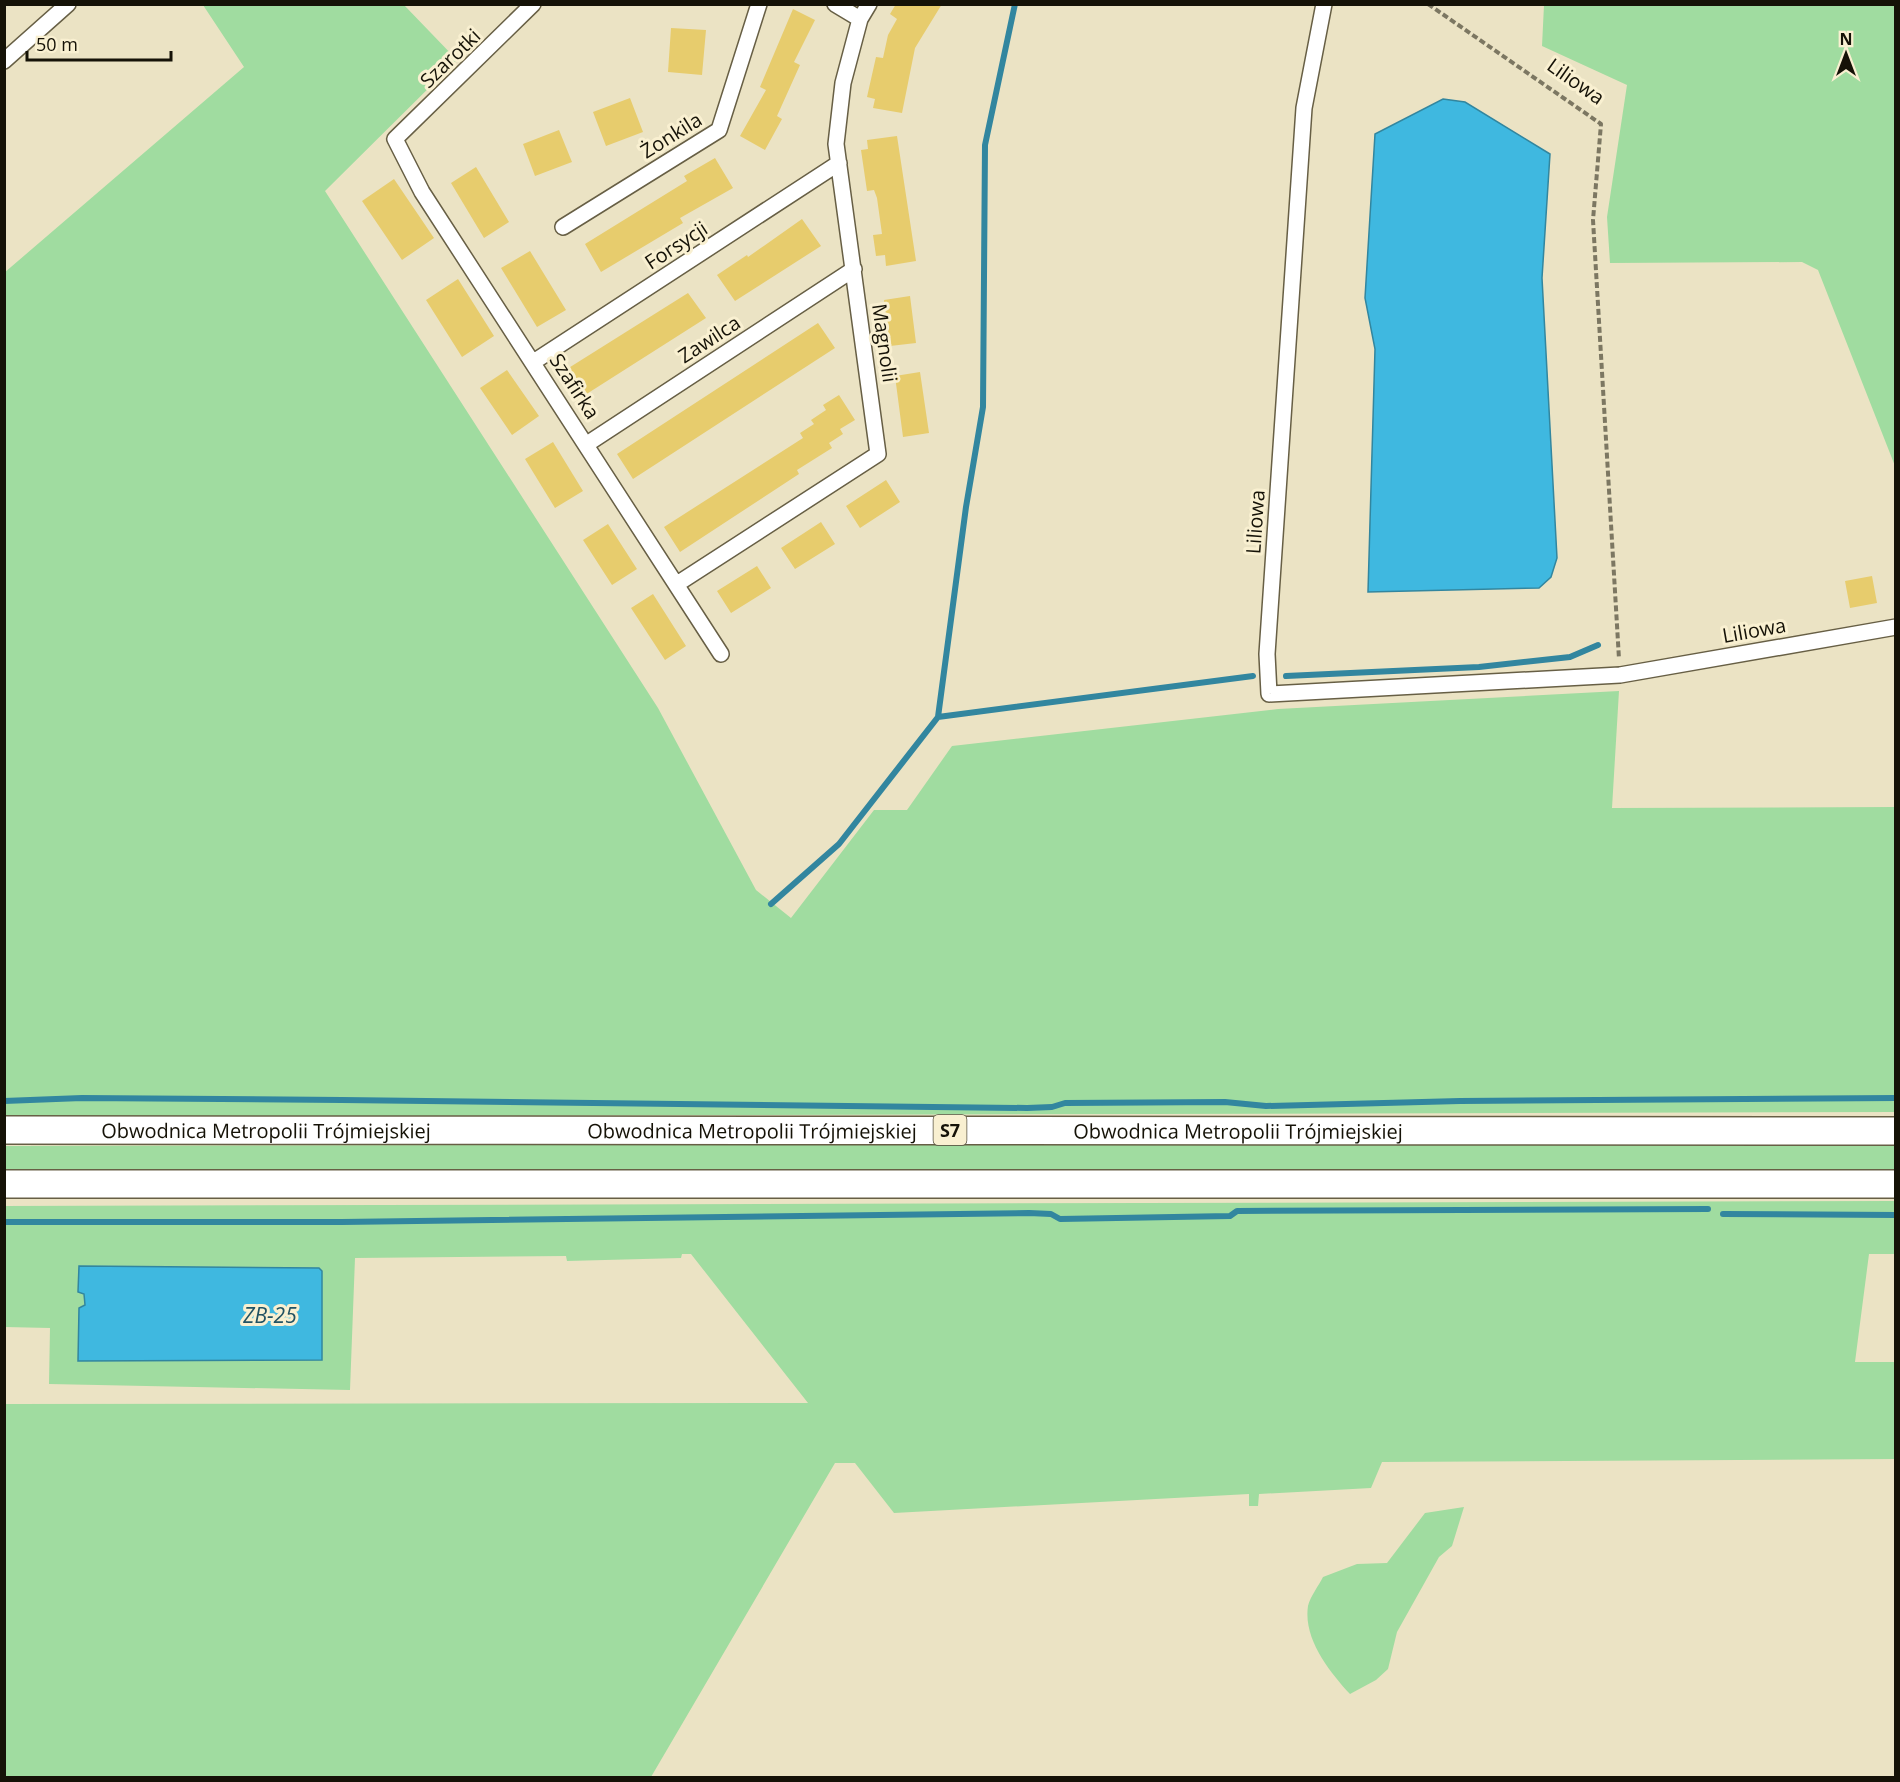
<svg xmlns="http://www.w3.org/2000/svg" width="1900" height="1782" viewBox="0 0 1900 1782" font-family="'Open Sans',sans-serif">
<rect width="100%" height="100%" fill="#ebe3c4"/>
<path fill="#a0dca0" d="M 203,5 L 404,5 L 457,60 L 325,191 L 658,708 L 756,890 L 791,918 L 874,810 L 907,810 L 952,746 L 1278,709 L 1619,691 L 1612,808 L 1895,807 L 1895,1112 L 5,1117 L 4,273 L 244,67 Z
M 1544,5 L 1895,5 L 1895,466 L 1818,270 L 1802,262 L 1610,263 L 1607,217 L 1627,85 L 1542,46 Z
M 1895,1142 L 1896,1173 L 5,1177 L 4,1146 Z
M 1895,1201 L 1895,1254 L 1869,1254 L 1855,1362 L 1895,1362 L 1895,1459 L 1382,1462 L 1371,1488 L 1259,1494 L 1258,1506 L 1249,1506 L 1249,1494 L 894,1513 L 855,1463 L 835,1463 L 651,1777 L 5,1777 L 5,1404 L 808,1403 L 691,1254 L 682,1254 L 681,1258 L 567,1261 L 566,1256 L 355,1258 L 350,1390 L 49,1384 L 50,1328 L 5,1327 L 5,1206 Z
M 1464,1507 L 1452,1546 L 1439,1557 L 1397,1632 L 1388,1669 L 1376,1680 L 1350,1694 C 1330,1672 1303,1639 1308,1606 C 1310,1597 1319,1585 1323,1577 L 1357,1564 L 1387,1563 L 1425,1513 Z"/>
<path fill="#3fb8e0" stroke="#32869f" stroke-width="1.5" d="M 1443,99 L 1465,102 L 1550,154 L 1542,278 L 1557,558 L 1551,577 L 1539,588 L 1368,592 L 1375,349 L 1365,298 L 1375,134 Z
M 79,1266 L 319,1268 L 322,1271 L 322,1360 L 78,1361 L 79,1308 L 85,1305 L 84,1294 L 78,1292 Z"/>
<g fill="none" stroke-linecap="round" stroke-linejoin="round">
<path stroke="#32869f" stroke-width="6" d="M 1286,676 L 1479,667 L 1570,657 L 1598,645
M 938,717 L 966,507 L 983,407 L 985,145 L 1015,4
M 771,904 L 839,844 L 938,717 L 1253,676
M 4,1101 L 82,1098 L 342,1100 L 1027,1108 L 1052,1107 L 1065,1103 L 1225,1102 L 1266,1106 L 1460,1101 L 1896,1098
M 1723,1214 L 1896,1215
M 4,1222 L 342,1222 L 1029,1213 L 1051,1214 L 1060,1219 L 1230,1216 L 1237,1211 L 1708,1209"/>
</g>
<path fill="#e7cc6d" d="M 896,4 L 942,4 L 915,48 L 902,113 L 873,108 L 875,99 L 867,97 L 876,57 L 883,58 L 888,35 L 897,19 L 890,14 Z
M 793,9 L 815,20 L 794,62 L 800,65 L 777,116 L 782,119 L 765,150 L 740,136 L 766,90 L 760,87 Z
M 671,28 L 706,30 L 702,75 L 668,72 Z
M 630,98 L 643,132 L 606,146 L 593,112 Z
M 559,130 L 572,162 L 535,176 L 523,144 Z
M 897,136 L 916,261 L 886,266 L 885,255 L 876,256 L 873,235 L 882,234 L 877,198 L 874,190 L 867,191 L 861,150 L 868,149 L 867,140 Z
M 715,158 L 733,188 L 680,218 L 683,223 L 601,272 L 585,244 L 687,181 L 684,176 Z
M 476,167 L 509,222 L 484,238 L 451,183 Z
M 394,179 L 434,238 L 402,260 L 362,201 Z
M 802,219 L 821,246 L 735,301 L 717,275 L 747,255 L 748,257 Z
M 530,251 L 566,310 L 537,327 L 501,268 Z
M 458,279 L 494,336 L 462,357 L 426,300 Z
M 688,293 L 706,318 L 585,395 L 567,369 Z
M 910,296 L 916,343 L 890,346 L 884,300 Z
M 818,323 L 835,348 L 633,479 L 617,454 Z
M 507,370 L 539,416 L 512,435 L 480,388 Z
M 920,372 L 929,433 L 903,437 L 895,376 Z
M 839,395 L 855,420 L 840,429 L 843,434 L 829,443 L 832,448 L 797,470 L 799,474 L 680,552 L 664,527 L 803,438 L 800,433 L 814,424 L 811,420 L 826,410 L 823,405 Z
M 553,442 L 583,491 L 555,508 L 525,459 Z
M 886,480 L 900,502 L 860,528 L 846,506 Z
M 821,522 L 835,544 L 795,569 L 781,548 Z
M 608,524 L 637,569 L 612,585 L 583,540 Z
M 757,566 L 771,588 L 731,613 L 717,591 Z
M 1872,576 L 1877,603 L 1850,608 L 1845,581 Z
M 653,594 L 686,646 L 665,660 L 631,608 Z"/>
<g fill="none" stroke-linecap="round" stroke-linejoin="round">
<g stroke="#675f45" stroke-width="18">
<path id="street" d="M 533,4 L 395,139 L 422,192 L 721,654
M 835,4 L 860,19
M 1324,4 L 1304,108 L 1267,654 L 1269,694 L 1620,675 L 1896,627
M 4,61 L 68,4
M 563,227 L 719,130 L 759,4
M 535,361 L 839,163
M 587,444 L 854,269
M 677,584 L 878,454 L 836,144 L 843,83 L 860,19 L 869,4"/>
</g>
<g stroke="#675f45" stroke-width="30">
<g id="highway">
<path id="s1" d="M 4,1130 L 1896,1131"/>
<path d="M 4,1184 L 1896,1184"/>
</g>
</g>
<path stroke="#7c7762" stroke-width="4" stroke-dasharray="6 3" stroke-linecap="butt" d="M 1428,4 L 1601,124 L 1593,220 L 1619,659"/>
<use href="#street" stroke="#fff" stroke-width="15"/>
<use href="#highway" stroke="#fff" stroke-width="27"/>
</g>
<g text-anchor="middle" dominant-baseline="central" stroke-width="6" stroke-linejoin="round" paint-order="stroke">
<rect fill="#f9f0d1" stroke="#595544" stroke-width="1.5" x="933.5" y="1115" width="33" height="30" rx="4.5"/>
<g font-size="18" font-weight="bold" fill="#151207">
<text x="950" y="1130">S7</text>
</g>
<g font-size="20" fill="#151207" stroke="#f9f0d1">
<text transform="translate(450 58) rotate(-44)">Szarotki</text>
<text transform="translate(1576 81) rotate(35)">Liliowa</text>
<text transform="translate(671 135) rotate(-32)">Żonkila</text>
<text transform="translate(676 245) rotate(-33)">Forsycji</text>
<text transform="translate(709 339) rotate(-33)">Zawilca</text>
<text transform="translate(885 343) rotate(82)">Magnolii</text>
<text transform="translate(575 386) rotate(57)">Szafirka</text>
<text transform="translate(1255 522) rotate(-86)">Liliowa</text>
<text transform="translate(1754 630) rotate(-10)">Liliowa</text>
<text stroke="none"><textPath href="#s1" startOffset="262">Obwodnica Metropolii Trójmiejskiej</textPath></text>
<text stroke="none"><textPath href="#s1" startOffset="748">Obwodnica Metropolii Trójmiejskiej</textPath></text>
<text stroke="none"><textPath href="#s1" startOffset="1234">Obwodnica Metropolii Trójmiejskiej</textPath></text>
</g>
<g font-size="21" font-style="italic" fill="#215263" stroke="#f9f0d1">
<text x="270" y="1315">ZB-25</text>
</g>
</g>
<rect width="1900" height="1782" fill="none" stroke="#151207" stroke-width="12"/>
<g transform="translate(1846 54)" stroke="#f9f0d1" stroke-width="4.5" paint-order="stroke">
<path d="M0-4.5L10 22L0 15L-10 22Z" fill="#151207"/>
<text y="-9" font-size="16" font-weight="bold" text-anchor="middle" fill="#151207">N</text>
</g>
<path d="M27 51v9h144v-9" fill="none" stroke="#151207" stroke-width="3"/>
<text x="36" y="51" font-size="18" fill="#151207" stroke="#f9f0d1" stroke-width="4.5" paint-order="stroke">50 m</text>
</svg>
